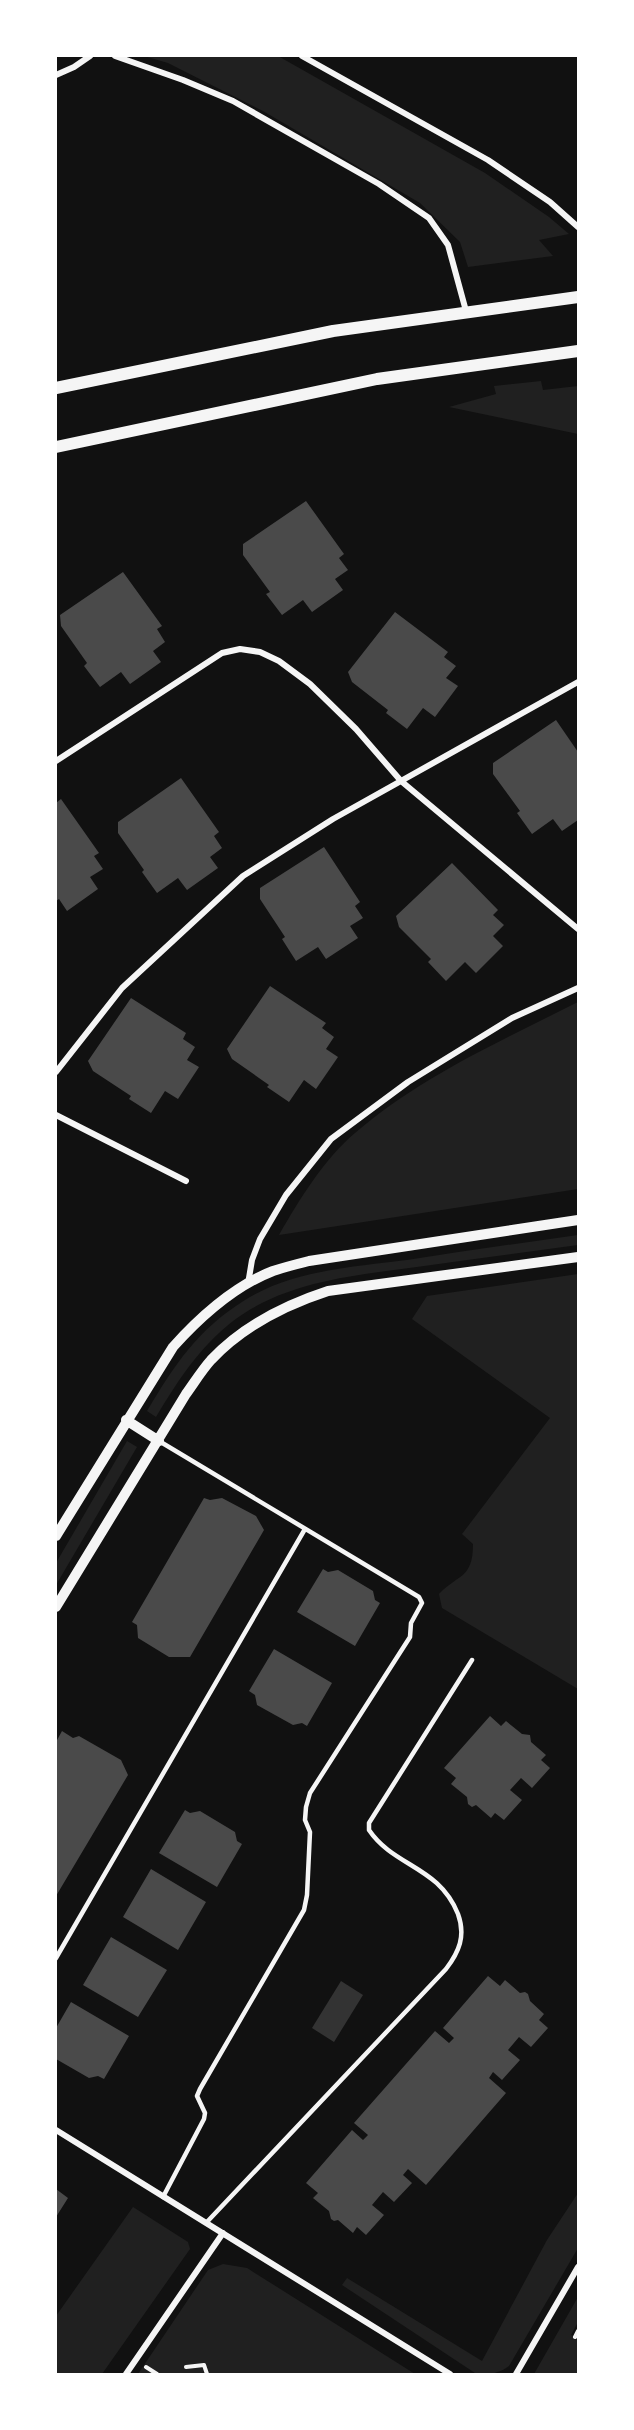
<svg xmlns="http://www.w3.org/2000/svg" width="634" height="2430" viewBox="0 0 634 2430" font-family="'Source Serif 4',serif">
<rect width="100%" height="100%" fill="#111"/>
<path fill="#202020" d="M 144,56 L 278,56 L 485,173 L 549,217 L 569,234 L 539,240 L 553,256 L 468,267 L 460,242 L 420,203 L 263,111 L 168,63 Z
M 541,381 L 543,390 L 578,386 L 578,434 L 449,407 L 496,394 L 494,386 Z
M 578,1002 L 578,1189 L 279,1235 C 299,1200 324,1159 355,1133 C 421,1076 501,1041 578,1002 Z
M 578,1235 L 578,1245 C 527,1252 476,1259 424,1266 C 359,1275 287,1280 233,1321 C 198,1349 179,1379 156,1417 L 147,1411 C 175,1364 197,1330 245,1300 C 293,1270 353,1267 407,1260 C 464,1251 521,1243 578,1235 Z
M 578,1274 L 578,1689 L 442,1608 L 439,1594 C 458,1574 473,1579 473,1544 L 462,1534 L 550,1418 L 412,1319 L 427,1296 Z
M 127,1441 L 137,1447 L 56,1585 L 56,1563 Z
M 578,2193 L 578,2248 L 509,2366 C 498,2374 489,2375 475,2373 L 342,2285 L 347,2278 L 482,2361 L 547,2240 Z
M 133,2207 L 188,2242 L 190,2249 L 102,2374 L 56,2374 L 56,2316 Z
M 223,2264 L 247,2268 L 415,2374 L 138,2374 L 208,2270 Z
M 578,2297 L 578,2322 L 571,2335 L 578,2338 L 578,2374 L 534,2374 Z"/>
<path fill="#333" d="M 341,1981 L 363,1995 L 334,2042 L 312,2028 Z"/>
<path fill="#4a4a4a" d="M 306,501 L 344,554 L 339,558 L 348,570 L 335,579 L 343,590 L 312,612 L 303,600 L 282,615 L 266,594 L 270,592 L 243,555 L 243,544 Z
M 123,572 L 162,626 L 157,629 L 165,642 L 153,651 L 161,662 L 130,684 L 121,672 L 100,687 L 84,666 L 87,663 L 61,626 L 60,615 Z
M 395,612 L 448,652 L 444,657 L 456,666 L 446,678 L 458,686 L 435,717 L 423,708 L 407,729 L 386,713 L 388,710 L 352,682 L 348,672 Z
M 556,720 L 578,752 L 578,820 L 562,831 L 553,819 L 532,834 L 517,813 L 520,811 L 493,774 L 493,763 Z
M 181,778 L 219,832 L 214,836 L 222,848 L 210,857 L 218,868 L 187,890 L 178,878 L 157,893 L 142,872 L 144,870 L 118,833 L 118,822 Z
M 61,799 L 99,853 L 94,856 L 103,869 L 90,877 L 98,889 L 67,911 L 59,899 L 56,901 L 56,803 Z
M 324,847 L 360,902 L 355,906 L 363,918 L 350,926 L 358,938 L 326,959 L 318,947 L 296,961 L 282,939 L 285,937 L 260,899 L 260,888 Z
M 452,863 L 498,910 L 493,915 L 504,925 L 493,936 L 503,946 L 476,973 L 465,962 L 446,981 L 428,962 L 431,959 L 399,927 L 396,916 Z
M 270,986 L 326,1023 L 322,1028 L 334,1037 L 326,1049 L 338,1057 L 316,1089 L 304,1080 L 289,1102 L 267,1087 L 269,1085 L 232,1059 L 227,1049 Z
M 131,998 L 186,1033 L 183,1039 L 195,1047 L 187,1060 L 199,1067 L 178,1099 L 165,1091 L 151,1113 L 129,1099 L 131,1096 L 93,1071 L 88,1061 Z
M 204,1498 L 210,1500 L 222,1498 L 256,1516 L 264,1530 L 190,1657 L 169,1657 L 138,1638 L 137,1625 L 132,1622 Z
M 323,1569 L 328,1572 L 338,1570 L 373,1591 L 375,1600 L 380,1603 L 355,1646 L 297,1612 Z
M 274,1649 L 332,1683 L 307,1726 L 302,1723 L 293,1725 L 257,1705 L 255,1695 L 249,1691 Z
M 490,1716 L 501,1726 L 506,1721 L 522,1734 L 530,1735 L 531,1742 L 546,1755 L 541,1760 L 550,1768 L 532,1788 L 521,1778 L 510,1790 L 522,1800 L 504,1820 L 495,1813 L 491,1818 L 476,1805 L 472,1807 L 468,1804 L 467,1797 L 451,1784 L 456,1778 L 444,1768 Z
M 62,1731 L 73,1738 L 79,1736 L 121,1760 L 128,1775 L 56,1896 L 56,1742 Z
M 185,1810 L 190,1813 L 200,1811 L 235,1832 L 237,1841 L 242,1844 L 217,1887 L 159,1853 Z
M 151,1869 L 206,1902 L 178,1950 L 123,1917 Z
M 111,1937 L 167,1970 L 138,2017 L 83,1985 Z
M 488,1976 L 500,1986 L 505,1980 L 520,1993 L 525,1992 L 528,1994 L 530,2001 L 544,2014 L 539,2020 L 548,2028 L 531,2047 L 519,2037 L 508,2050 L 520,2060 L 502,2080 L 493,2072 L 489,2078 L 506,2093 L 426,2185 L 408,2169 L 403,2175 L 412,2183 L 394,2202 L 383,2192 L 372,2205 L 384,2215 L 366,2235 L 357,2227 L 353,2233 L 338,2220 L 334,2221 L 331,2219 L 329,2211 L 313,2198 L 318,2193 L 306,2183 L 352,2130 L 363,2140 L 368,2135 L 354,2123 L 435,2031 L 449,2043 L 454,2038 L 443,2028 Z
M 71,2002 L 129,2036 L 104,2079 L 98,2076 L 89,2078 L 56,2059 L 56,2028 Z
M 56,2189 L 68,2198 L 56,2217 Z"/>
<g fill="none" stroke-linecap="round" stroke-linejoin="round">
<path stroke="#f5f5f5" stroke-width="4" d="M 575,2337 L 578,2331
M 146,2367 L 157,2374
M 186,2367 L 204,2365 L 207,2374"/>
<path stroke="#f5f5f5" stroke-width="4.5" d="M 159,1441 L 419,1597 L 422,1603 L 411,1623 L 410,1637 L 310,1793 L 306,1807 L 305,1820 L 310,1832 L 307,1895 L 304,1910 L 200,2089 L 197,2096 L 205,2113 L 204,2119 L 163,2197
M 56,1958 L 305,1529
M 206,2223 L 446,1969 C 459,1952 466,1936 458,1914 C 439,1866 394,1867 369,1830 L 369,1823 L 472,1660"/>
<path stroke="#f5f5f5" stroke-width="6" d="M 115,56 L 183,80 L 233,101 L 379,184 L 429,218 L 448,245 L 466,311
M 302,56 L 488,160 L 550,202 L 578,227
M 56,75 L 74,67 L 90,56
M 56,761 L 222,653 L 240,649 L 260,652 L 279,661 L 310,684 L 356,729 L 401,781 L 578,929
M 56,1072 L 122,988 L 243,876 L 333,819 L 578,682
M 56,1115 L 186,1181
M 248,1284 L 252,1260 L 260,1239 L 286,1195 L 331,1139 L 408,1082 L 512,1018 L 578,988
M 56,2130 L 450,2374
M 126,2374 L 223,2233
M 516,2374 L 578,2267"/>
<path stroke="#f5f5f5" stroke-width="10" d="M 126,1420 L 159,1441
M 56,1536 L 173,1347 C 200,1317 234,1286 273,1271 C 285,1267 297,1264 309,1261 L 578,1220
M 56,1607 L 186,1394 C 194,1383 202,1370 211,1360 C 243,1326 285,1305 328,1291 L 578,1257"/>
<path stroke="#f5f5f5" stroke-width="12" d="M 56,388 L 333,331 L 578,297
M 56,447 L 377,379 L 578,351"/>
</g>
<rect width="634" height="2430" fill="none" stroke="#ffffff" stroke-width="114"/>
</svg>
